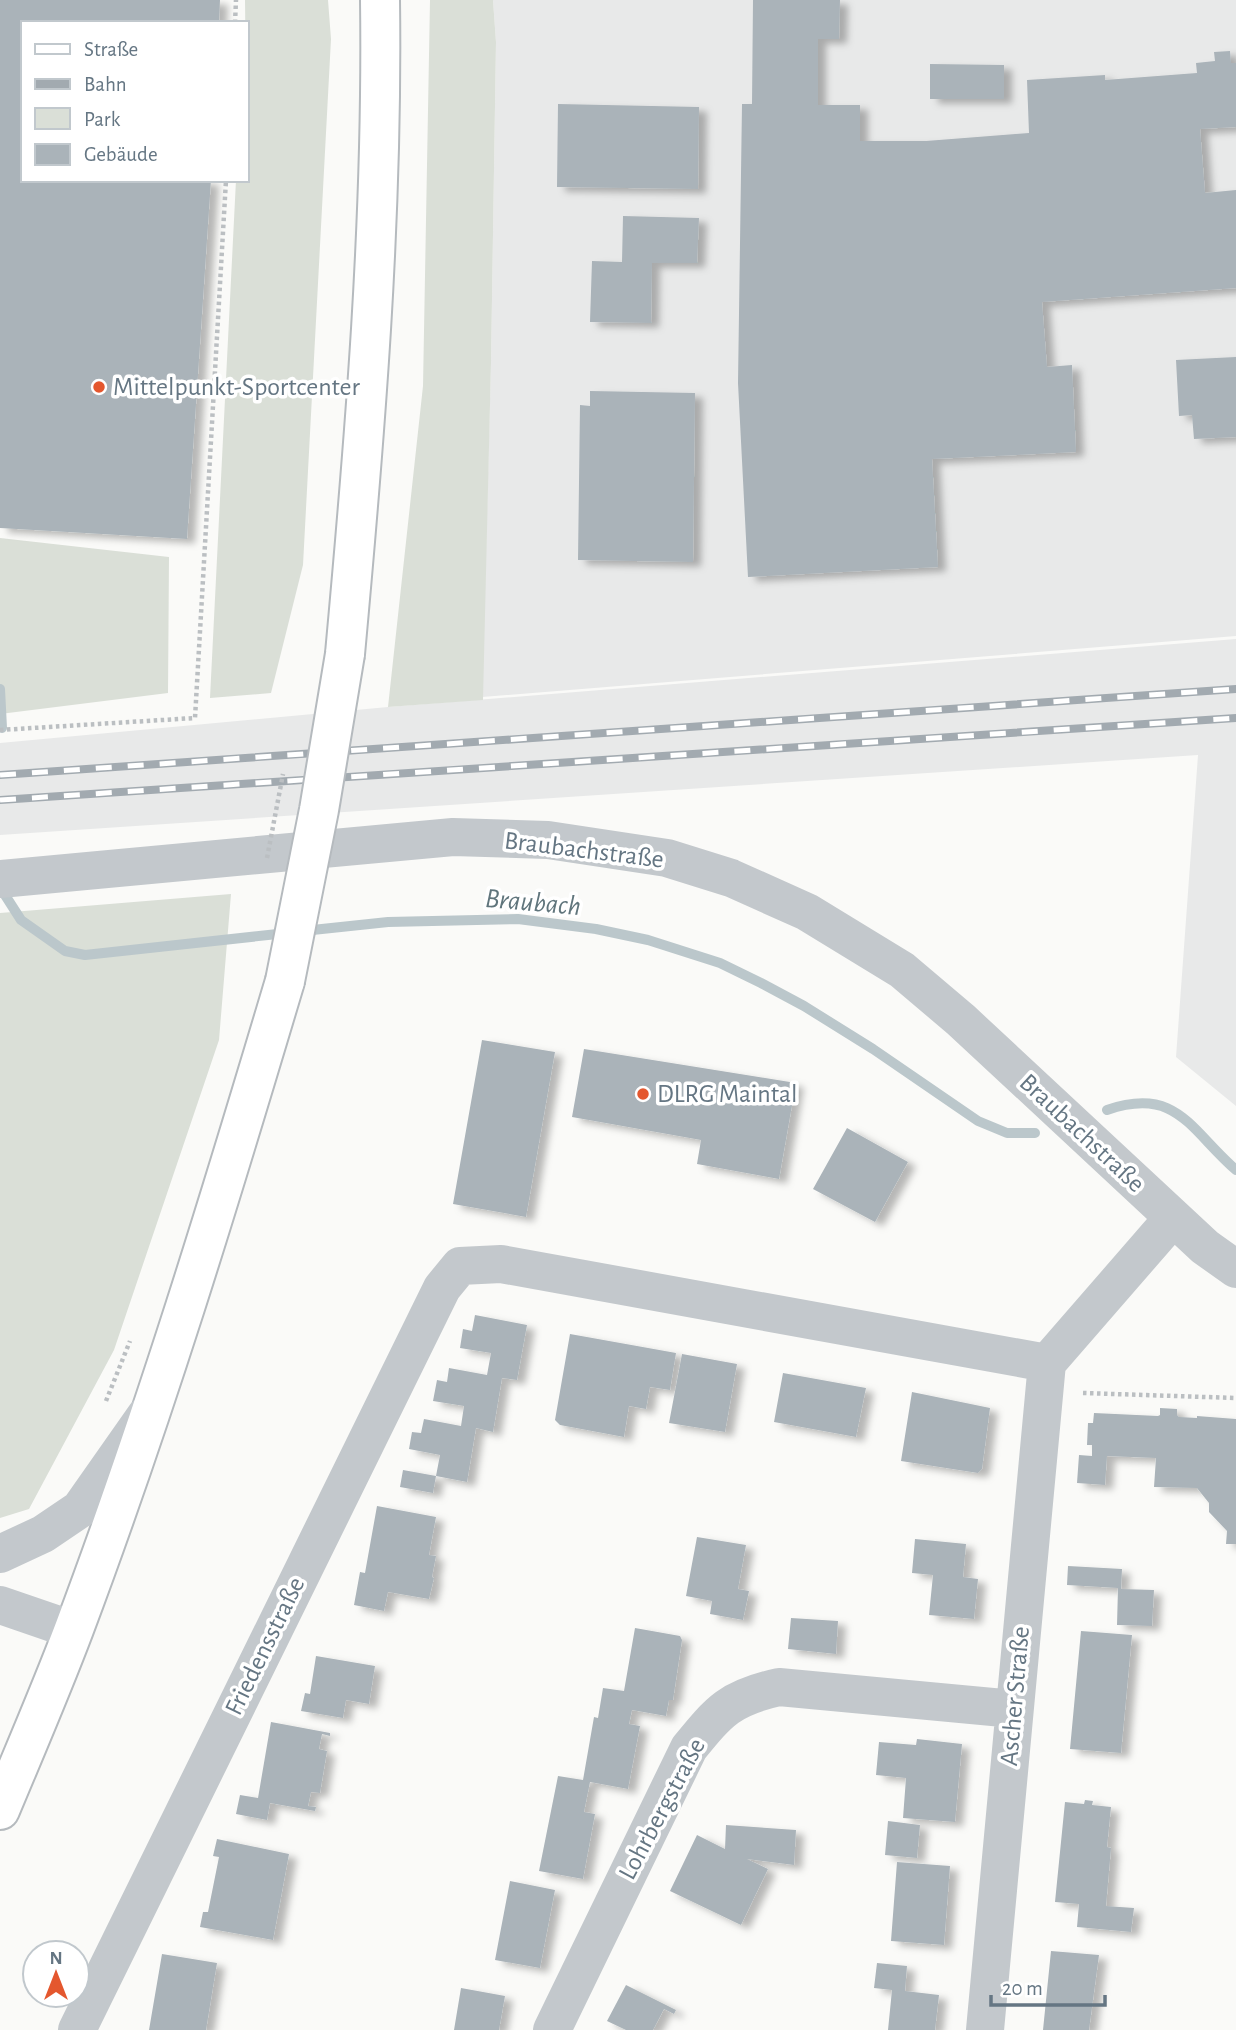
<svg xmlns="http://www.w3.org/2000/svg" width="1236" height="2030" viewBox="0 0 1236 2030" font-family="'Alegreya Sans',sans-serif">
<defs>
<filter id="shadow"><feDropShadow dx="8" dy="4.5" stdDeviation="3.5" flood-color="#0004"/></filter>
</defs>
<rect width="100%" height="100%" fill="#fafaf8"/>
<path fill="#e8e9e9" d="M 493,0 L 1236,0 L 1236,636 L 482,697 L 491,363 L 496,42 Z
M 1236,639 L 1236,1106 L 1176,1057 L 1198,755 L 0,835 L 0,743 L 388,707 Z"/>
<path fill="#dadfd7" d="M 245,0 L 328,0 L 331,39 L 303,565 L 271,693 L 210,698 L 236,180 L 247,180 Z
M 430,0 L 493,0 L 496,42 L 491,363 L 483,700 L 388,707 L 423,386 Z
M 0,538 L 169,557 L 168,693 L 0,714 Z
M 231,894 L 219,1040 L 114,1350 L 29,1509 L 0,1518 L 0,913 Z"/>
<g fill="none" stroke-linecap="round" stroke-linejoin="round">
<path stroke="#bbc7cb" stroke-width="10" d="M 0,689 L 2,728
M 3,892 L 21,920 L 65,951 L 85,955 L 287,933
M 303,931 L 388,922 L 518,919 L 596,929 L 648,940 L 720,963 L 761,983 L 804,1006 L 873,1049 L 978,1121 L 1007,1133 L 1035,1133
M 1107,1110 C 1177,1086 1190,1130 1236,1170"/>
</g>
<path fill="#aab3b9" filter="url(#shadow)" d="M 0,0 L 220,0 L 219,23 L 23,23 L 23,180 L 211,180 L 187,539 L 0,528 Z
M 753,0 L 840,0 L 839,39 L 818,39 L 818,105 L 860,105 L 860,141 L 926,141 L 1029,133 L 1027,80 L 1105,75 L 1105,80 L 1197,73 L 1196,63 L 1215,61 L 1214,52 L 1230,51 L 1231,63 L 1236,63 L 1236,127 L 1200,129 L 1205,193 L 1236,190 L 1236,288 L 1042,302 L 1047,367 L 1072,365 L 1076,452 L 932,459 L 938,567 L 748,577 L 738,383 L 742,104 L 752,104 Z
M 930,64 L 1004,65 L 1004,99 L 930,99 Z
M 558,104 L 699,107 L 698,189 L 557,187 Z
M 623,216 L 699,218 L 697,263 L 652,263 L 651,323 L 590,322 L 592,261 L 622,262 Z
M 1236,357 L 1236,437 L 1194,439 L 1192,415 L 1179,416 L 1176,360 Z
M 590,391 L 695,393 L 693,562 L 578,560 L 580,405 L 590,406 Z
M 482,1040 L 555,1052 L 526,1217 L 453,1204 Z
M 584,1049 L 796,1083 L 779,1179 L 697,1164 L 701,1140 L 572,1117 Z
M 847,1128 L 908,1162 L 875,1222 L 813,1189 Z
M 475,1315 L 527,1325 L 517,1380 L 502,1378 L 493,1432 L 476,1428 L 467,1482 L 436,1476 L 440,1455 L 409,1449 L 412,1432 L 421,1433 L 424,1419 L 461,1426 L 464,1406 L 433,1401 L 437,1380 L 447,1382 L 449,1368 L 487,1375 L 491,1353 L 460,1348 L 463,1329 L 472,1331 Z
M 570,1334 L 676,1353 L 670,1390 L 650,1387 L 646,1409 L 629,1406 L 624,1437 L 560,1425 L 555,1420 Z
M 682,1354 L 737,1364 L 725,1432 L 669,1423 Z
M 783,1373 L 866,1388 L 856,1437 L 774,1422 Z
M 912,1392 L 990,1408 L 982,1469 L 978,1473 L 901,1461 Z
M 1160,1408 L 1177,1409 L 1177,1415 L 1179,1417 L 1197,1418 L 1197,1416 L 1236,1419 L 1236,1544 L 1226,1544 L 1227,1531 L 1209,1512 L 1209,1503 L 1197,1488 L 1154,1487 L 1156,1458 L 1107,1456 L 1105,1485 L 1077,1483 L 1079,1455 L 1092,1456 L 1092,1445 L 1087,1445 L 1088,1423 L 1093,1423 L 1094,1413 L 1158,1416 L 1160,1415 Z
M 403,1470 L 436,1476 L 433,1493 L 400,1487 Z
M 377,1506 L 436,1517 L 429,1555 L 436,1556 L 432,1577 L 434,1578 L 429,1599 L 388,1592 L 384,1611 L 354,1605 L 360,1572 L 365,1573 Z
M 697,1537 L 746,1545 L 738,1589 L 749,1591 L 743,1620 L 710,1614 L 712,1601 L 686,1596 Z
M 915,1539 L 966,1544 L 963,1577 L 978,1579 L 974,1619 L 929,1615 L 933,1575 L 912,1573 Z
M 1068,1566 L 1122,1569 L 1121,1589 L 1154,1590 L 1152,1626 L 1117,1625 L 1118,1588 L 1067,1585 Z
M 791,1618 L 838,1621 L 836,1654 L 788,1649 Z
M 635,1628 L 680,1636 L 682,1640 L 673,1700 L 669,1700 L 666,1716 L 632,1710 L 629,1724 L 640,1726 L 628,1789 L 590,1782 L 584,1812 L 595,1814 L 583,1879 L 539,1871 L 558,1776 L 583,1780 L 594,1717 L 598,1718 L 603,1688 L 624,1691 Z
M 1081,1631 L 1132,1635 L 1121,1753 L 1070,1749 Z
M 316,1656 L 375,1666 L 369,1704 L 346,1700 L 343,1718 L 301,1711 L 305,1693 L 310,1694 Z
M 271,1722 L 330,1733 L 330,1736 L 322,1734 L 319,1749 L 327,1751 L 320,1793 L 311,1792 L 308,1806 L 316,1807 L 315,1811 L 270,1803 L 267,1820 L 236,1814 L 240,1795 L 258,1798 Z
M 917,1739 L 962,1744 L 955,1822 L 903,1818 L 906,1778 L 876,1775 L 879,1742 L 916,1745 Z
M 1085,1800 L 1093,1801 L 1092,1805 L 1111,1807 L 1107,1847 L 1111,1848 L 1106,1906 L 1134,1908 L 1131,1932 L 1077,1927 L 1079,1904 L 1055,1902 L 1065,1802 L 1084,1804 Z
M 888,1821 L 920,1825 L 917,1858 L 885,1855 Z
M 726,1825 L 796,1830 L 794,1865 L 747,1859 L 768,1869 L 741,1925 L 670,1891 L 697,1835 L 725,1849 Z
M 217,1839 L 289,1854 L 273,1940 L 200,1927 L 203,1912 L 208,1912 L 219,1857 L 213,1856 Z
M 897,1862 L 950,1866 L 944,1945 L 891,1941 Z
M 510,1881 L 555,1890 L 540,1968 L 495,1960 Z
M 1051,1951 L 1099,1955 L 1089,2030 L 1043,2030 Z
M 162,1954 L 217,1963 L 206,2030 L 149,2030 Z
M 877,1963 L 907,1966 L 905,1991 L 939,1995 L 935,2030 L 888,2030 L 892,1990 L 874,1988 Z
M 626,1985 L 676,2010 L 674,2014 L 664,2009 L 653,2030 L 626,2030 L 607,2021 Z
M 461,1988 L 505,1996 L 499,2030 L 454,2030 Z"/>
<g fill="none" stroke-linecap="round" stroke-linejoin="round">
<g stroke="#b5babe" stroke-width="42">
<path id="major" d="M 345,654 C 365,436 383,218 380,0
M 0,1810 C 25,1750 51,1690 74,1629 C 154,1416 220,1199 285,981"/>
</g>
<path stroke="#bbbfc2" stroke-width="4.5" stroke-dasharray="3.5 3.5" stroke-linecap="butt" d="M 235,23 L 236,0
M 0,730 L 195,718 L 226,180
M 1083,1393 L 1236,1398
M 106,1401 L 130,1341"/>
<path stroke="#c3c8cc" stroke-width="38" d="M 0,879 L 453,837 L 548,840 L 667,858 L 731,878 L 807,912 L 902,970 L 961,1020 L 1205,1247 L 1236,1269
M 0,1554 L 43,1534 L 80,1509 L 146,1415
M 0,1605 L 73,1630
M 77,2030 L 442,1288 L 460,1266 L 501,1264 L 1047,1363 L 1173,1218
M 552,2030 L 689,1748 C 720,1710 730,1698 779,1687 L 1014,1709
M 985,2030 L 1047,1363"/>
<use href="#major" stroke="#fff" stroke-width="38"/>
<g stroke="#a2aab0" stroke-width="8">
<path id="rail" d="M 0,775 L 1236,689
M 0,800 L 1236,718"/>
</g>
<use href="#rail" stroke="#fff" stroke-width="5" stroke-dasharray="16" stroke-linecap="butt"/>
<g stroke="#b5babe" stroke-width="42" stroke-linecap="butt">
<path id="major-bridge" d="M 285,981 L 319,810 L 345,654"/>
</g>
<path stroke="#bbbfc2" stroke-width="4.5" stroke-dasharray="3.5 3.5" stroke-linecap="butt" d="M 267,858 L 283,774"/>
<use href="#major-bridge" stroke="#fff" stroke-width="38"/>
</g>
<g fill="#e4572e" stroke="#fff" stroke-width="2.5">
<circle cx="99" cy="387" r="7"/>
<circle cx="643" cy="1094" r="7"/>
</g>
<g text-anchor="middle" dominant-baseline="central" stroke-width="7" stroke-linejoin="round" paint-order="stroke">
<g font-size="26" fill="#657683" stroke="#fff" text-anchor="start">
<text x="113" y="387">Mittelpunkt-Sportcenter</text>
<text x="657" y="1094">DLRG Maintal</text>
</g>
<g font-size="26" fill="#657683" stroke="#fff">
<text transform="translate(584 850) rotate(7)">Braubachstraße</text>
<text transform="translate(1082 1133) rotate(43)">Braubachstraße</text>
<text transform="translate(265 1646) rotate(-64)">Friedensstraße</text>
<text transform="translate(1015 1696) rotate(-85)">Ascher Straße</text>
<text transform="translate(662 1809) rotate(-62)">Lohrbergstraße</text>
</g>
<g font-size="28" font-style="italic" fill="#60757c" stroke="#fff">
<text transform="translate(533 903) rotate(5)">Braubach</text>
</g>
</g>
<rect x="21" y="21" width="228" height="161" fill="#ffffff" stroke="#c1c8cd" stroke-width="2"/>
<rect x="35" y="44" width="35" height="10" fill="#ffffff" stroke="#c1c8cd" stroke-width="2"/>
<text x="84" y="56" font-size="21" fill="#657683">Straße</text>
<rect x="35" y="79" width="35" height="10" fill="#a2aab0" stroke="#c1c8cd" stroke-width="2"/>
<text x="84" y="91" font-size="21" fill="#657683">Bahn</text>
<rect x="35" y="108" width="35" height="21" fill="#dadfd7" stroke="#c1c8cd" stroke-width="2"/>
<text x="84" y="126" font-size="21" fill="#657683">Park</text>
<rect x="35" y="144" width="35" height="21" fill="#aab3b9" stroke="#c1c8cd" stroke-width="2"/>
<text x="84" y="161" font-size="21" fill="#657683">Gebäude</text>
<g transform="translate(56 1974)"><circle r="33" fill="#ffffff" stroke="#c1c8cd" stroke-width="2"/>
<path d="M0-5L12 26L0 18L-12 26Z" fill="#e4572e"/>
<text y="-10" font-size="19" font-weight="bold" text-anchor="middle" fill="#657683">N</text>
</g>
<path d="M991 1995v10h114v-10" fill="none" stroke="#657683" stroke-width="3.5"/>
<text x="1002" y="1995" font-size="21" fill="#657683" stroke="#ffffff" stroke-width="5" paint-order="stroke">20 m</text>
</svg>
